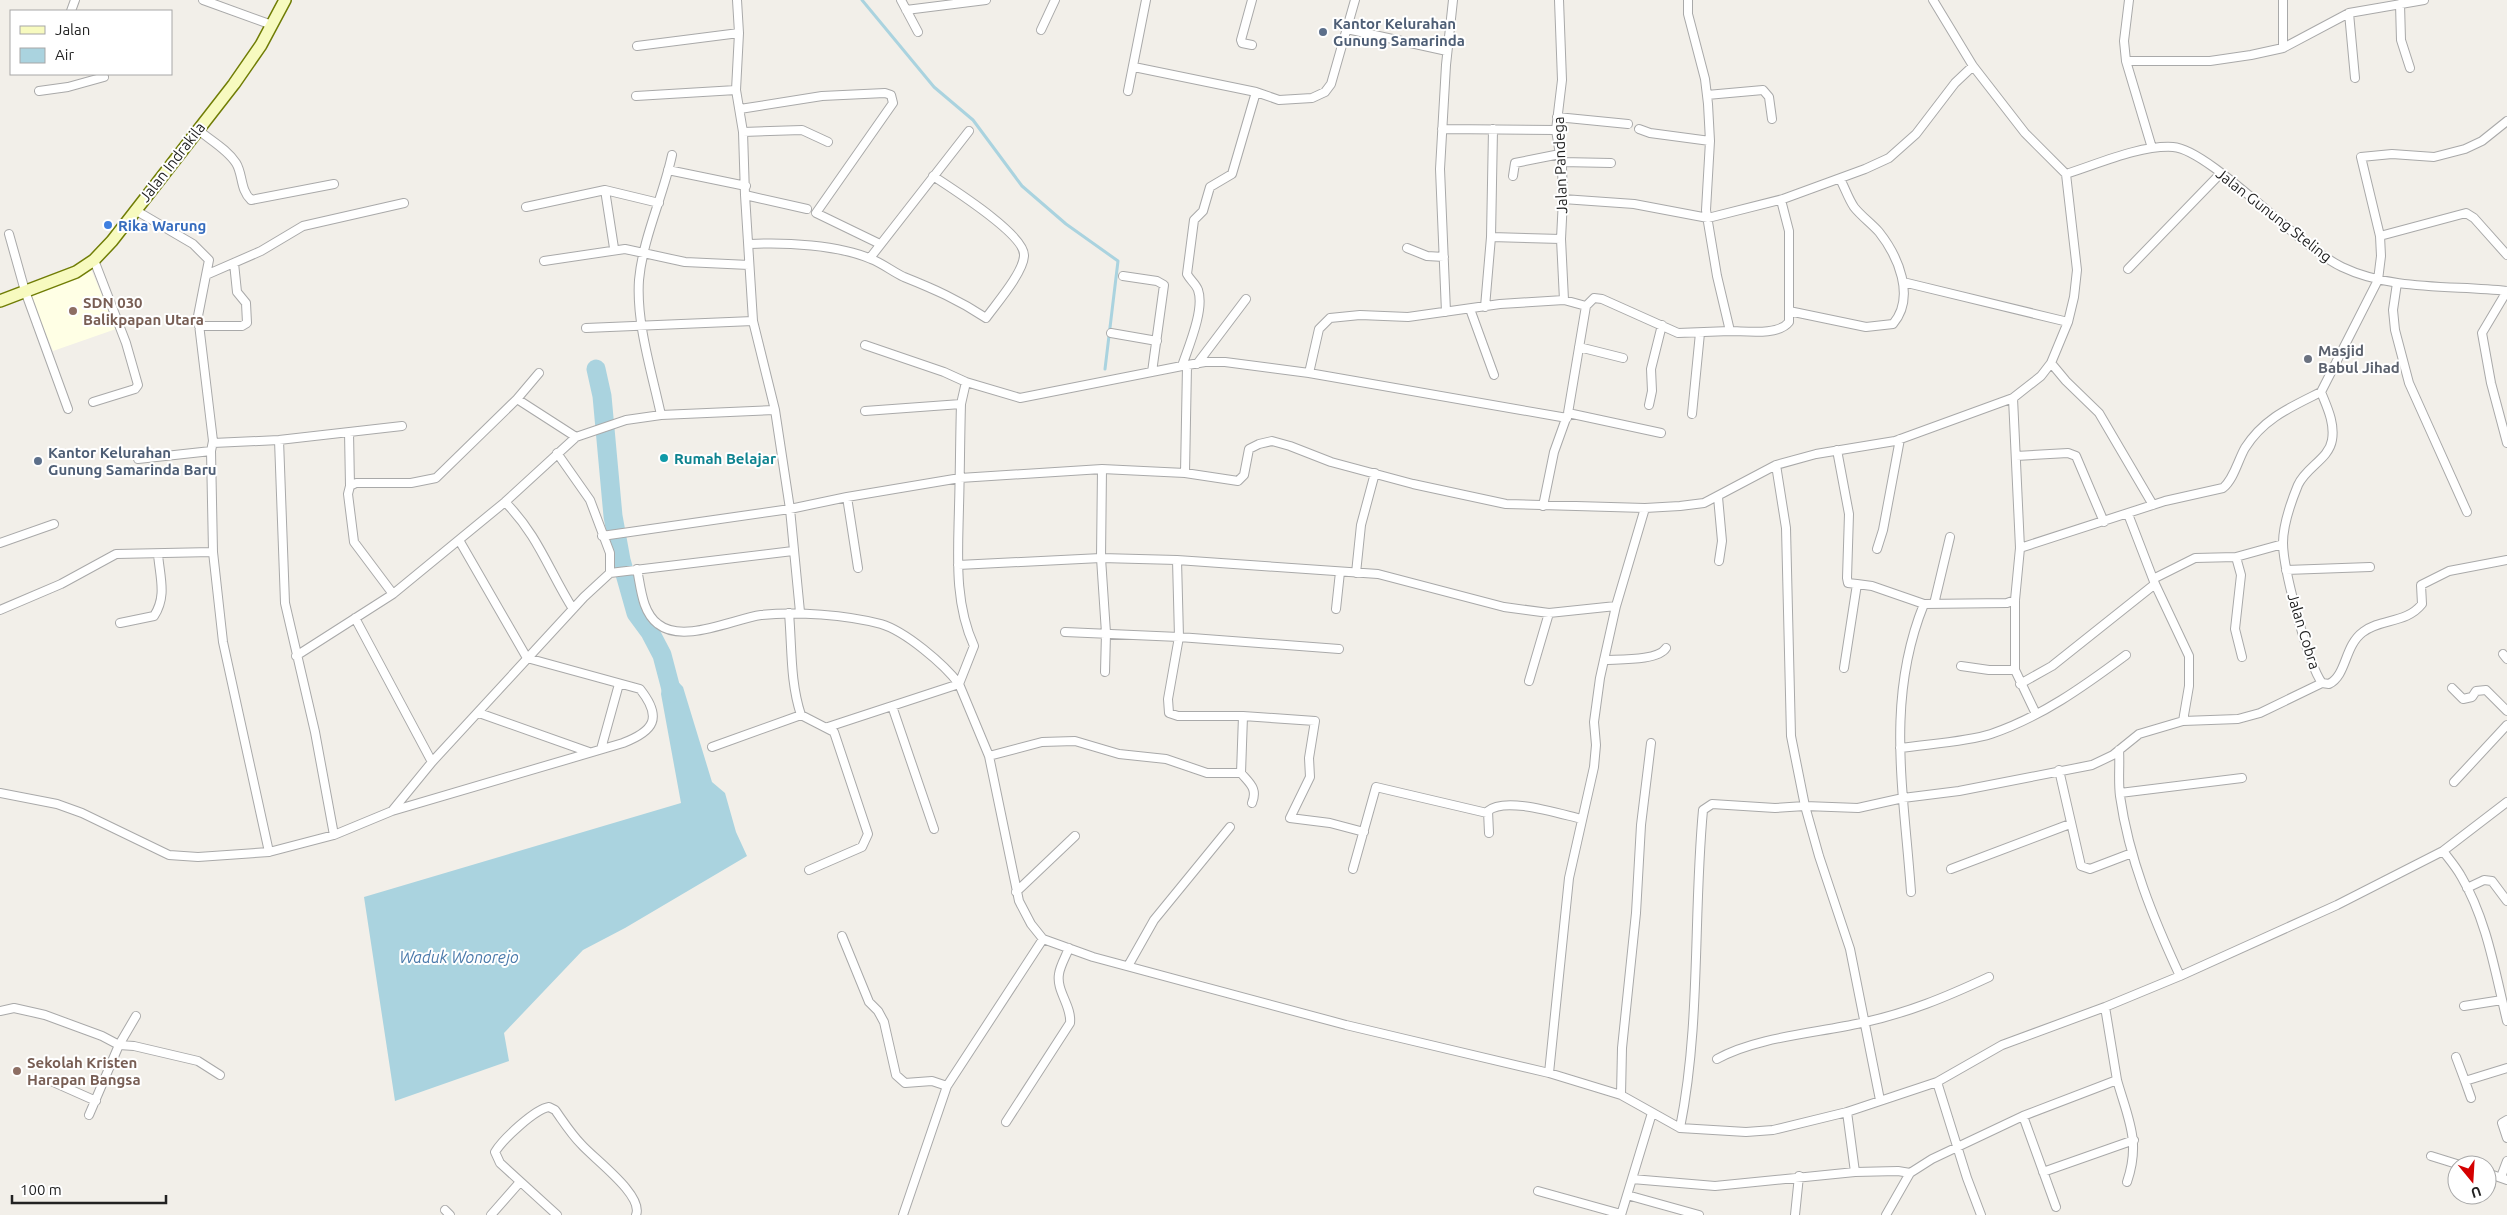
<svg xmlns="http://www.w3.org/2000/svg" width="2507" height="1215" viewBox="0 0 2507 1215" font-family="Ubuntu,sans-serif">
<rect width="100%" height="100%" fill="#f2efe9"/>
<path fill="#ffffe5" d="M 91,269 L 116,329 L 53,351 L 29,293 Z"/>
<path fill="#aad3df" d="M 665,668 L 683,687 L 712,782 L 725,793 L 736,832 L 747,856 L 625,928 L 583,950 L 504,1033 L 509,1061 L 395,1101 L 364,897 L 681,803 L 661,694 Z"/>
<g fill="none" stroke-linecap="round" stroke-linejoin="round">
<path stroke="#aad3df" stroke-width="3" d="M 862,0 L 934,87 L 973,120 L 1022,186 L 1066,224 L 1118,261 L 1105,369"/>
<path stroke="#aad3df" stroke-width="19" d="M 596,369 L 602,396 L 613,516 L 621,560 L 636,613 L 650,632 L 662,655 L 672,693"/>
<g stroke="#a9a9a9" stroke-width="10">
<path id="street" d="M 203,0 L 272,25
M 737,0 L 739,33 L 736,90 L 743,132 L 745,195 L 753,321 L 775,410 L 790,509 L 800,612
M 901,0 L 918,32
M 1559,0 L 1562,80 L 1556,130 L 1562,167 L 1563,199 L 1561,239 L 1564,300
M 1688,0 L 1688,14 L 1705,79 L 1708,104 L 1710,141 L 1706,210 L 1717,276 L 1730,331 C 1746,331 1778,336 1789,322 L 1789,231 L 1781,200
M 2129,0 L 2124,41 L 2126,61 L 2152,148
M 2400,4 L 2401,40 L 2410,68
M 906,10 L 986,0
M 71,11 L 75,0
M 2349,13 L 2355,78
M 1347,29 L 1447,51
M 1041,30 L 1055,0
M 1252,45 L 1242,43 L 1241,40 L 1252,0
M 637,46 L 739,33
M 2283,48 L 2283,0
M 2126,61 L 2210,61 L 2251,55 L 2283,48 L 2349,13 L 2424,0
M 1134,67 L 1256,92 L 1279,100 L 1312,98 L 1325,92 L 1331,84 L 1355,0
M 39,91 L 68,87 L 104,77
M 1128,91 L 1146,0
M 1707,95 L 1763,90 L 1769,97 L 1772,119
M 636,96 L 736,90
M 740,109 L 822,96 L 885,93 L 891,95 L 893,103 L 816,213 L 880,244
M 1557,117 L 1628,124
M 197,129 C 210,140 227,149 236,163 C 243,174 240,190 251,200 L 334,184
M 1442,129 L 1556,130
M 1639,129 L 1650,133 L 1710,141
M 743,132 L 802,130 L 828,142
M 1561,162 L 1611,163
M 668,170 L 746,186
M 2066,174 C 2098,164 2140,145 2173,147 C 2209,149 2298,246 2342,267 C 2392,291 2453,285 2507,291
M 1513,176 L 1515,163 L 1560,154
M 605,190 L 614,248
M 745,195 L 807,209
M 1563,199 L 1634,204 L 1708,218 L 1783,199 L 1865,169 L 1889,158 L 1916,134 L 1955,83 L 1973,66
M 526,207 L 605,190 L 659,203
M 135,210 L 193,244 L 209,260 L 206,275
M 9,234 L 25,291 L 68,409
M 2380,236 L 2466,213 L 2474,218 L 2507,255
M 1491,237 L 1561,239
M 750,244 C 784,242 839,245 871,259 C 882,263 893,272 904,277 C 934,289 959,300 986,318 C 996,304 1023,273 1024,256 C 1026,235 951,188 933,176
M 1407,248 L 1427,256 L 1444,257
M 870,258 L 969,131
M 544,261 L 625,249 L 685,262 L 749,265
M 2128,269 L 2220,174
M 1123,276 L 1157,281 L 1164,285 L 1152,372
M 1903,282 L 2068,322
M 2397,283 L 2393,310 L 2395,330 L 2409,383 L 2467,512
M 2507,291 L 2482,333 L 2491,383 L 2507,443
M 1586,306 L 1594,298 L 1602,299 L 1678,333 L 1730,331
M 1485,307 L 1491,237 L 1493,129
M 1470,309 L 1494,375
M 1789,311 L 1866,327 L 1893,324 C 1916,297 1898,256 1879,232 C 1871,223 1861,216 1854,207 C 1848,198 1845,188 1840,179
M 1446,312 L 1440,169 L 1446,65 L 1453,0
M 199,326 L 242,326 L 247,323 L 246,303 L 237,292 L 234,263
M 586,328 L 753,321
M 1111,333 L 1157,341
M 865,345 L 944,372 L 966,382 L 1020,398 L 1182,366 L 1205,362 L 1225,362 L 1309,373 L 1567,418
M 1579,347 L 1623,358
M 2051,363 L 2066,381 L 2099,413 L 2153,505
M 1197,364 L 1246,299
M 1182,366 C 1188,348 1205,309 1198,290 C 1196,284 1190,280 1187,274 L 1194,220 L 1203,211 L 1210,187 L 1232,174 L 1256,92
M 1309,373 L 1319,329 L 1330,318 L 1360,315 L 1408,317 L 1500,304 L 1564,300 L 1586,306 L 1568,413 L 1554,452 L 1543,506
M 2013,398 L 2020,548 L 2015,600 L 2015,670 L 2036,714
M 517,399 L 539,373
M 93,402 L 135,389 L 138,385 L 126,343 L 94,260
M 1649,405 L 1652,391 L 1651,369 L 1662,325
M 865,411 L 961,404
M 1568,413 L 1661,433
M 1692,414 L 1700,333
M 661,415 C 652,373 636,323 639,280 C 643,237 663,197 672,155
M 349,432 L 350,486
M 279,440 L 285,603 L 315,732 L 334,835
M 213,443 L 279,440 L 402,426
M 1837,450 L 1849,514 L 1847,578 L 1848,583 L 1857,584
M 2016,456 L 2068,453 L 2076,456 L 2104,522
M 138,459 L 211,451
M 1776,465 L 1786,528 L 1791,736 L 1805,806 L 1819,856 L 1850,949 L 1880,1100
M 1102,469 L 1101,558 L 1106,633 L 1105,672
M 1185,473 L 1187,366
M 847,497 L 858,568
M 1718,497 L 1722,541 L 1719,561
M 505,502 C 538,535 549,571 573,609
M 2128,514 L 2155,584 L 2189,656 L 2189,686 L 2183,721
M 602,536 L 790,509 L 847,497 L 960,478 L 1102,469 L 1185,473 L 1238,481 L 1244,475 L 1249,449 L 1259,444 L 1272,441 L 1290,446 L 1331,462 L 1413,484 L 1506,504 L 1645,508 L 1680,506 L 1704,503 L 1776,465 L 1816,454 L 1895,441 L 2013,398 L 2041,376 L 2051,363 L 2068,322 L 2074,297 L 2077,270 L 2066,174 L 2025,133 L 1973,66 L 1933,0
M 0,543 L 54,524
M 2020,548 L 2165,501 L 2223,488 C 2234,479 2238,460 2245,448 C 2264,418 2291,407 2321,392
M 1877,549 L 1883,530 L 1900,439
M 213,552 L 211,451 L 213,441 L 198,316 L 206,275 L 261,251 L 303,226 L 404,203
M 2236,557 L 2241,575 L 2235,629 L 2242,657
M 1177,560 L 1179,637 L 1168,699 L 1169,713 L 1178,716 L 1243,716 L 1315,721 L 1309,758 L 1310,777 L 1290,818 L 1330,823 L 1364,832
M 958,565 L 1101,558 L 1177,560 L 1378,574 L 1504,607 L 1549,613 L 1616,606 L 1645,508
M 637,569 C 641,588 642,612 658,624 C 683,644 733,619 761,615 C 796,611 847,615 881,624 C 905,631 944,664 959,684 L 989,756 L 1019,901 L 1031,924 L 1043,939 L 1093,957 L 1346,1025 L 1549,1073 L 1621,1095 L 1622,1048 L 1636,913 L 1641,825 L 1651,743
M 2286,570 L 2370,567
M 610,573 L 793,551
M 1356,573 L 1361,525 L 1375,473
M 2153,579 L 2195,558 L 2236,557 L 2283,544
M 393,594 L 505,502 L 576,437 L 626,420 L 661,415 L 775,410
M 1934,604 L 1950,537
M 1336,609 L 1340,572
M 0,610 L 61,584 L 116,554 L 213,552 L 223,642 L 269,852
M 789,613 C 792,647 790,682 801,715 L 834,732 L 868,834 L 862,847 L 809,870
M 355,618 L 432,762
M 120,623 L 154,616 C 167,596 160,578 158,554
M 1065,632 L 1179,637 L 1339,649
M 2503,654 L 2507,659
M 296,656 L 393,594 L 354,542 L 348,494 L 350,486 L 356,483 L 411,483 L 436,478 L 517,399 L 576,437
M 1604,660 C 1619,659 1658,661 1666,648
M 1961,666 L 1989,670 L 2015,670
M 1844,668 L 1857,584 L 1872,586 L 1924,604
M 1529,681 L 1549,613
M 2322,683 C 2308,664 2283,568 2283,543 C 2283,524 2291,502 2298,485 C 2306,467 2329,459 2332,440 C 2335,423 2327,407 2321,392 L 2378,280 L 2381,256 L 2380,236 L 2361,157 L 2392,154 L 2434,157 L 2465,149 L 2482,141 L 2507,121
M 2322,683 L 2329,684 C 2347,675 2344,646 2363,632 C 2381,618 2406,624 2422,604 L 2421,585 L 2449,571 L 2507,560
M 2020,684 L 2052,666 L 2155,584
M 2452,688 L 2463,699 L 2472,697 L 2476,691 L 2486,690 L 2507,711
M 892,706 L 934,829
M 479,713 L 589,752
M 828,727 L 959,684 L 974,646 C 954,602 958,555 959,507 C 960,473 960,438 961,404 L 966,382
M 712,747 L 801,715
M 1900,748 C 1927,744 1966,742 1991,734 C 2041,717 2083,687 2126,655
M 601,749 L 619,684
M 2119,750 C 2120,765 2118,781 2120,796 C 2129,859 2153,918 2180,976
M 989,756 L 1042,742 L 1075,741 L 1119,754 L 1166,759 L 1207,773 L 1241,773 C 1249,783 1258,788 1252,803
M 2059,770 L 2081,866 L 2090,869 L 2132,853
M 1241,773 L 1243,716
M 2454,782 L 2507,725
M 0,793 L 57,804 L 82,813 L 169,855 L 198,857 L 269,852 L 334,835 L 392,811 L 623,743 C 654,731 663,718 640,689 L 527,658 L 459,540
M 2120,793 L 2242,778
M 392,811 L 432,762 L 584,597 L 610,573 L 610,553 L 590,500 L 557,453
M 1489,833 L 1488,811 C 1505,796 1560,814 1582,819
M 2443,851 C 2449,859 2456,867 2461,876 C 2487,920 2495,972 2507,1021
M 1353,869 L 1376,787 L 1487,813
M 1951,869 L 2070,824
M 2467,888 L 2484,880 L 2492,881 L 2507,901
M 1016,892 L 1075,836
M 1911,892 C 1904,792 1885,700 1924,604 L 2007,603 L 2015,600
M 842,936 L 869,1002 L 878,1011 L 884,1022 L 896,1075 L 905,1083 L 932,1081 L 947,1086
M 1128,966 L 1154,920 L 1230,827
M 2464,1006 L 2502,1000
M 0,1011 L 14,1008 L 45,1015 L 102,1036 L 119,1045 L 134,1046 L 198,1061 L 220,1075
M 2456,1057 L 2465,1081
M 1717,1059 C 1756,1037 1817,1033 1861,1023 C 1908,1013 1946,997 1989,977
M 1549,1073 L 1569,878 L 1594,767 L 1596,745 L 1594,722 L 1600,678 L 1616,606
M 2117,1080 C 2128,1119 2141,1141 2127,1182
M 51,1081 L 96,1101
M 1937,1082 L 1967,1178 L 1981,1215
M 1621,1095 L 1680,1128 L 1746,1132 L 1773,1130 L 1847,1112 L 1937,1082 L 2002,1045 L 2105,1007 L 2180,976 L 2337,905 L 2443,851 L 2507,802
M 2471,1098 L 2465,1081 L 2507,1068
M 1847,1112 L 1855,1172
M 89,1115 L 119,1045 L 136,1016
M 2023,1116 L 2056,1207
M 2507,1120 L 2502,1123 L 2507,1138
M 1006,1122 L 1070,1023 C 1072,1006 1056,991 1059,974 C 1060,966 1066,956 1069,948
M 1680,1128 C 1701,1023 1693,916 1703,810 L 1712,804 L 1775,808 L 1805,806 L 1858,808 L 1903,798 L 1959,791 L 2092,765 L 2113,755 L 2139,734 L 2183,721 L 2238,719 L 2260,713 L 2322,683
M 2431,1156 L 2460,1165
M 2043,1172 L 2134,1140
M 2487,1173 L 2507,1180
M 2501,1177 L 2507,1161
M 1632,1179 L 1715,1186 L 1855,1172 L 1898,1171 L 1910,1173
M 1538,1191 L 1621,1214
M 1627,1195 L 1699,1215
M 445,1210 L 450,1215
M 491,1215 L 520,1182
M 557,1215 L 500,1163 L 495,1152 C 503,1139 535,1109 549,1107 L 555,1110 C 563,1121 571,1134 581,1144 C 594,1159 644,1195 636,1215
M 903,1215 L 947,1086 L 1043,939
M 1621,1215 L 1652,1113
M 1795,1215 L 1799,1176
M 1886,1215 L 1910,1173 L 1932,1159 L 2023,1116 L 2117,1080 L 2105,1007"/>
</g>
<g stroke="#707d05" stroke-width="14">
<path id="secondary" d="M 0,301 L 76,272 L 94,260 L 112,241 L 234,84 L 261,45 L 285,0"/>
</g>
<use href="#street" stroke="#fff" stroke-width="8"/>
<use href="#secondary" stroke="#f7fabf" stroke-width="11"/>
</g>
<g fill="#5c6f8a" stroke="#fff" stroke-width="2">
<circle cx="1323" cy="32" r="5"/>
<circle cx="38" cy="461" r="5"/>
</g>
<circle fill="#3f7fe0" stroke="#fff" stroke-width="2" cx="108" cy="225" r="5"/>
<g fill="#8d6e63" stroke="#fff" stroke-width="2">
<circle cx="73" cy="311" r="5"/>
<circle cx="17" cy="1071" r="5"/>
</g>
<circle fill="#6b7280" stroke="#fff" stroke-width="2" cx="2308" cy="359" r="5"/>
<circle fill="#0f9aa8" stroke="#fff" stroke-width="2" cx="664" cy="458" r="5"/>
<g text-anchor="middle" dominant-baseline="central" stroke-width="4" stroke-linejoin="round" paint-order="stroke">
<g font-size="15" font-weight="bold" fill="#4e5e75" stroke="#fff" text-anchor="start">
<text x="1333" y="23">Kantor Kelurahan<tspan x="1333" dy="17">Gunung Samarinda</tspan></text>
<text x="48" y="452">Kantor Kelurahan<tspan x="48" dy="17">Gunung Samarinda Baru</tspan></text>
</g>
<g font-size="15" fill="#222" stroke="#fff">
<text transform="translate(172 162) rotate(-52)">Jalan Indrakila</text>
<text transform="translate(1560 165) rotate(-92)">Jalan Pandega</text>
<text transform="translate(2274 215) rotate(38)">Jalan Gunung Steling</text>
<text transform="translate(2304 631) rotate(73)">Jalan Cobra</text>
</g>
<g font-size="15" font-weight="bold" fill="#366cbe" stroke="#fff" text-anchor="start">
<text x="118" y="225">Rika Warung</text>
</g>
<g font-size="15" font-weight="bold" fill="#785e54" stroke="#fff" text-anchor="start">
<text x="83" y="302">SDN 030<tspan x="83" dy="17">Balikpapan Utara</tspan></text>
<text x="27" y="1062">Sekolah Kristen<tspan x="27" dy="17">Harapan Bangsa</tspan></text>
</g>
<g font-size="15" font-weight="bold" fill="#5b616d" stroke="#fff" text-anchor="start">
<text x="2318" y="350">Masjid<tspan x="2318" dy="17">Babul Jihad</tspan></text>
</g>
<g font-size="15" font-weight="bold" fill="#0d838f" stroke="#fff" text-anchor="start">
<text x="674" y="458">Rumah Belajar</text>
</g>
<g font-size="16" font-style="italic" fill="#4a7aab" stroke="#fff">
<text x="459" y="957">Waduk Wonorejo</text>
</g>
</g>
<rect x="10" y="10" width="162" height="65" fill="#ffffff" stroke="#a7a7a7"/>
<rect x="20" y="26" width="25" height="8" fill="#f7fabf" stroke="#a7a7a7"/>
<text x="55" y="35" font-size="15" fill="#222222">Jalan</text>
<rect x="20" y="48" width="25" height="15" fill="#aad3df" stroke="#a7a7a7"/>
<text x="55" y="60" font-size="15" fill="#222222">Air</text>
<g transform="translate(2472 1180) rotate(162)"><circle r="24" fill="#ffffff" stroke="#a7a7a7"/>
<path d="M0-4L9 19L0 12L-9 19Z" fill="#d40000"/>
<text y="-8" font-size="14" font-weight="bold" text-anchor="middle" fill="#222222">U</text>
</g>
<path d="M12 1195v8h154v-8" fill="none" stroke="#222222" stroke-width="2.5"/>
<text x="20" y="1195" font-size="15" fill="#222222" stroke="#ffffff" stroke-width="4" paint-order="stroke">100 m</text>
</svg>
